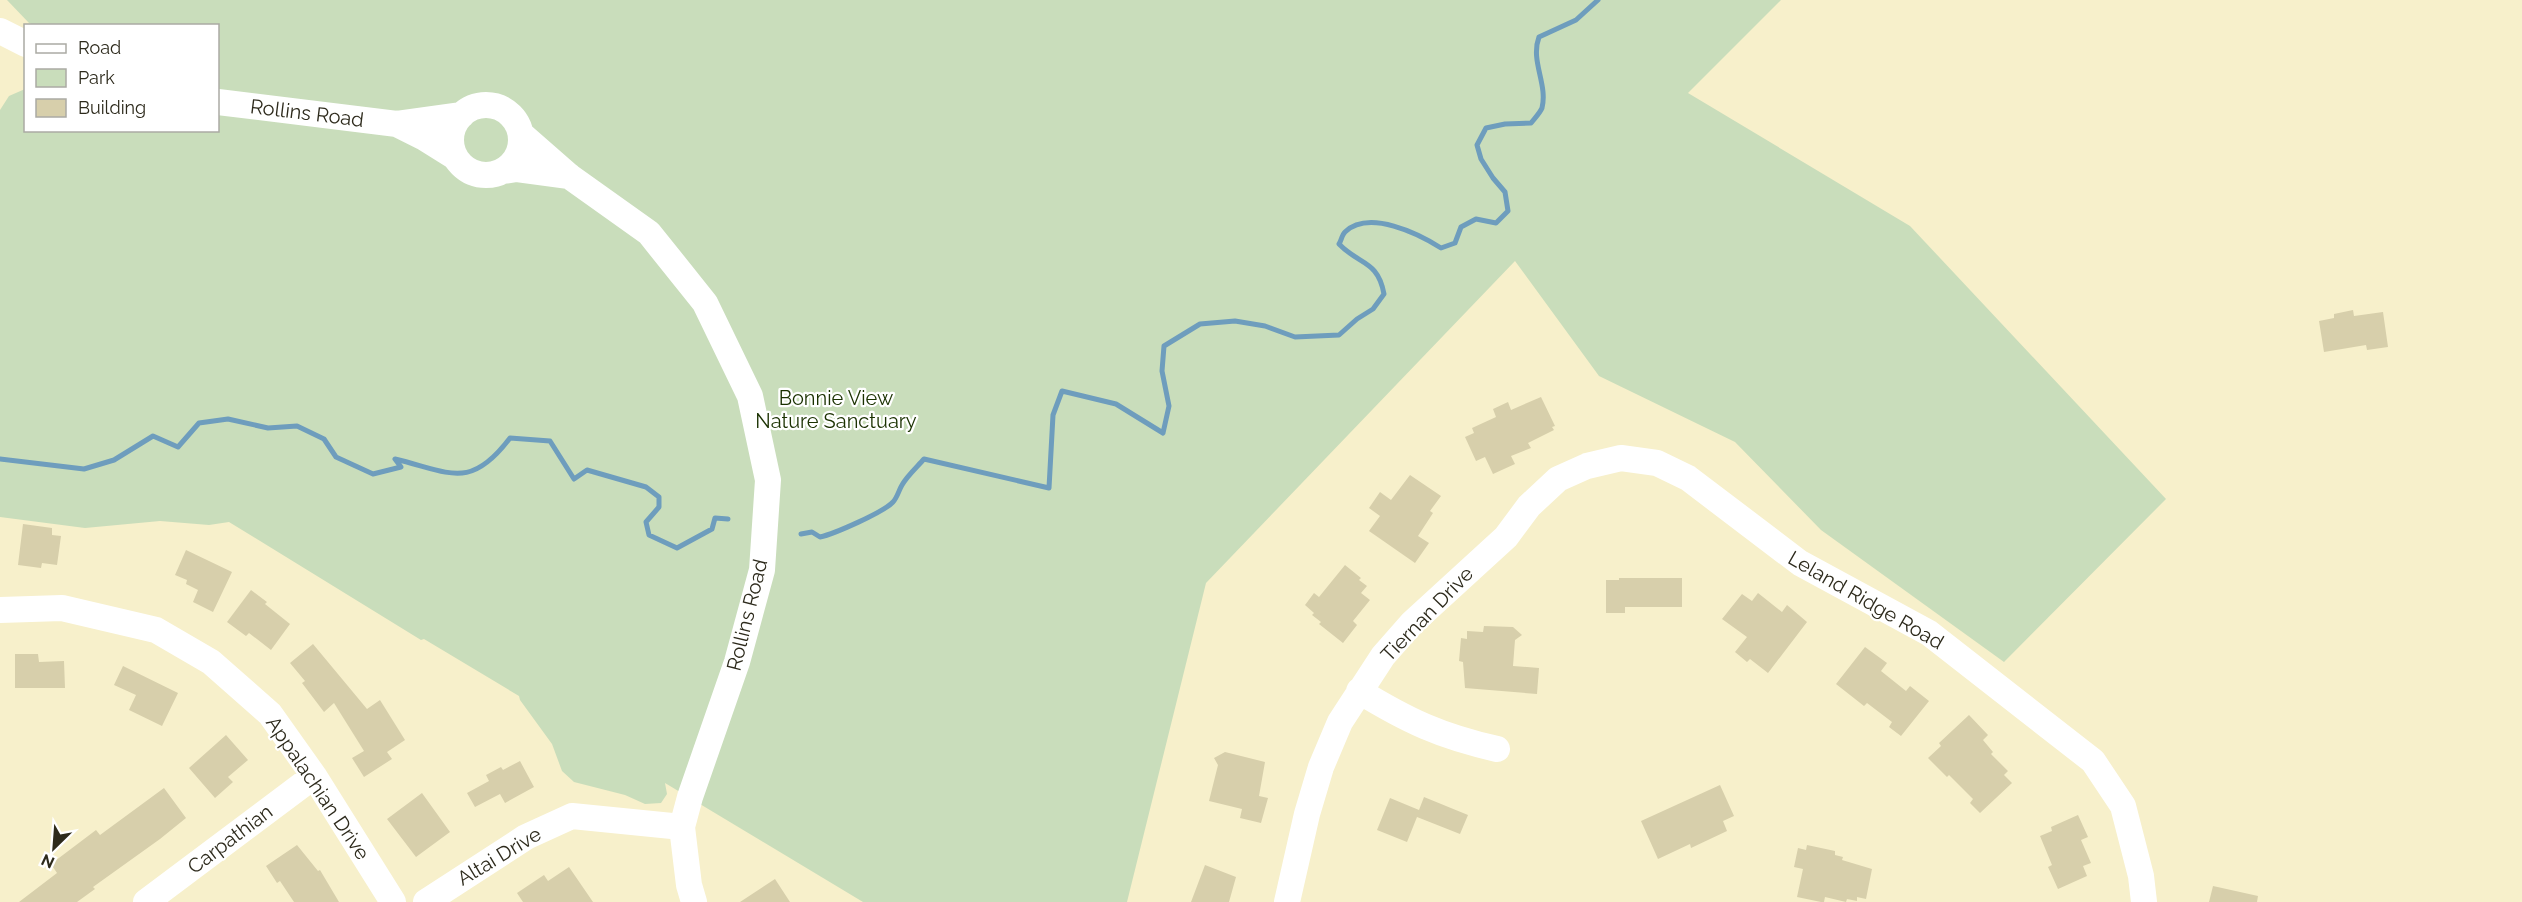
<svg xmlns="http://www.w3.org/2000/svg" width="2522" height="902" viewBox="0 0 2522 902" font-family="Raleway,sans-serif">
<rect width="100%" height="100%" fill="#f7f0cb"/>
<path fill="#c9ddbb" d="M 7,0 L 1781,0 L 1688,93 L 1910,226 L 2166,499 L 2004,662 L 1821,530 L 1735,442 L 1599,376 L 1515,261 L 1206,583 L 1127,902 L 863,902 L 665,783 L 667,794 L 661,803 L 645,804 L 625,795 L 574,782 L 562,771 L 552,744 L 520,700 L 519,696 L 424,639 L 421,640 L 229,522 L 209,525 L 160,521 L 85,528 L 0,517 L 0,110 L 9,96 L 25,89 L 26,130 L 218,130 L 218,26 L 34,25 L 29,23 Z"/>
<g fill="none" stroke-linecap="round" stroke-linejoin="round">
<path stroke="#6e9dbd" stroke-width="5" d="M 0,459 L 84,469 L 114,460 L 153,436 L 178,447 L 199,423 L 228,419 L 268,428 L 297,426 L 324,439 L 336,457 L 373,474 L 401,467 L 395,459 C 450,472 470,491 510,438 L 550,441 L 574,479 L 587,470 L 646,487 L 659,497 L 659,507 L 646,522 L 649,535 L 677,548 L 712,529 L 715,518 L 728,519
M 801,534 L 812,532 L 820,537 C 834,534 884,512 893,502 C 897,498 899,490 902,485 C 907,476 917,467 924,459 L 1049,488 L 1053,415 L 1062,391 L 1116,404 L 1163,433 L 1169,406 L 1162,371 L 1164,346 L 1200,324 L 1235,321 L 1265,326 L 1295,337 L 1339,335 L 1357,319 L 1373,309 L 1384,294 C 1378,260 1359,265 1339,244 C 1341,241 1342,235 1345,232 C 1369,209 1419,234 1441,248 L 1455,243 L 1461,227 L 1476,219 L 1496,223 L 1508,211 L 1505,192 L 1493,178 L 1481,159 L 1477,145 L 1486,128 L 1505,124 L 1531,123 C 1534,119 1540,113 1542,108 C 1548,84 1530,61 1539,37 L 1576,20 L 1598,0"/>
</g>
<path fill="#d7cfab" d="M 2353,310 L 2354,316 L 2383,312 L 2388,347 L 2367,350 L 2366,345 L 2324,352 L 2319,321 L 2334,318 L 2334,314 Z
M 1541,397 L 1555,426 L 1552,427 L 1554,430 L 1528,443 L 1531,448 L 1511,456 L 1515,464 L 1493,474 L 1485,457 L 1476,461 L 1465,437 L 1474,433 L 1472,428 L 1496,417 L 1493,409 L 1508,402 L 1511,410 Z
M 1410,475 L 1441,496 L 1430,511 L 1433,513 L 1418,536 L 1429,543 L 1415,563 L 1369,531 L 1380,516 L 1369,508 L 1380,492 L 1391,500 Z
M 23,524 L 52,528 L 52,535 L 61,536 L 57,565 L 42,563 L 41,568 L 18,565 Z
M 186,550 L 232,572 L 213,612 L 193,602 L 198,590 L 186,584 L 187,580 L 175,575 Z
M 1345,565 L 1361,578 L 1359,580 L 1367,586 L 1361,593 L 1370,600 L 1353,621 L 1357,625 L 1343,643 L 1319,624 L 1321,622 L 1312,615 L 1314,613 L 1305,605 L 1314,593 L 1319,597 Z
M 1619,578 L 1682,578 L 1682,607 L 1625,607 L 1625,613 L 1606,613 L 1606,580 L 1619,580 Z
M 251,590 L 267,602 L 265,604 L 290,624 L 271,650 L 249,633 L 246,636 L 227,622 Z
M 1758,593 L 1782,612 L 1787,605 L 1807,622 L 1768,673 L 1750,659 L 1747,662 L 1735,652 L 1747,637 L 1722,619 L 1742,594 L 1752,601 Z
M 1484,626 L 1513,627 L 1522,635 L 1515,640 L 1513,666 L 1539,668 L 1537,694 L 1465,688 L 1463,662 L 1459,661 L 1461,638 L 1467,639 L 1467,631 L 1483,632 Z
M 313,644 L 367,709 L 380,700 L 405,740 L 387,752 L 392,759 L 364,777 L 352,758 L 364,751 L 334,703 L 324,712 L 302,683 L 305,681 L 290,663 Z
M 1865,647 L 1887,663 L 1881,671 L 1906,691 L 1910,686 L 1929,701 L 1901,736 L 1889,727 L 1892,722 L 1867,703 L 1864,706 L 1836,684 Z
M 15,654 L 38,654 L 39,662 L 64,661 L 65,688 L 15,688 Z
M 123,666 L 178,693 L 162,726 L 129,710 L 136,695 L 114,685 Z
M 1969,715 L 1988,735 L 1983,740 L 1993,752 L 1991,754 L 2008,771 L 2004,775 L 2012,783 L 1980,813 L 1970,803 L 1973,799 L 1949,775 L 1947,777 L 1928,758 L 1941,746 L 1939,743 Z
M 226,735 L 248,760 L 228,777 L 233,782 L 215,798 L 189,768 Z
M 1225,752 L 1265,762 L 1259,796 L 1268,798 L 1261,823 L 1240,818 L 1242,809 L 1209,801 L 1218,765 L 1214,758 Z
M 520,761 L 534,787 L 505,803 L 500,794 L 475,807 L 467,793 L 489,781 L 486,775 L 501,767 L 503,770 Z
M 1720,785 L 1734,816 L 1723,821 L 1727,831 L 1691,848 L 1690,844 L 1658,859 L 1641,821 Z
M 164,788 L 186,818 L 160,839 L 93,887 L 95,889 L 77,902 L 19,902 L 57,873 L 51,864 L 96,830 L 100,835 Z
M 422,793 L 450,832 L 416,857 L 387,819 Z
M 1424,797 L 1468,815 L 1460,834 L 1417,817 L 1407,842 L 1377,830 L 1390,798 L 1419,810 Z
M 2078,815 L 2088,837 L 2081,840 L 2091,863 L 2083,866 L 2087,876 L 2058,889 L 2048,867 L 2052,865 L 2040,836 L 2052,831 L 2051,827 Z
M 297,845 L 318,871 L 320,870 L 339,902 L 294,902 L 280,881 L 277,883 L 266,866 Z
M 1807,845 L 1835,851 L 1835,855 L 1843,857 L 1842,860 L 1872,869 L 1866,899 L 1857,897 L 1857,901 L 1847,899 L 1846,902 L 1825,897 L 1824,902 L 1821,902 L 1797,897 L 1803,869 L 1794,867 L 1798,848 L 1806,850 Z
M 1205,865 L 1236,877 L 1229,902 L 1191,902 Z
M 569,867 L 593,902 L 523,902 L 517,893 L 544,875 L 548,881 Z
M 775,879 L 790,902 L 740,902 Z
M 2213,886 L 2258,896 L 2257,902 L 2209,902 Z"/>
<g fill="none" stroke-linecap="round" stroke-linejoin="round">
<path stroke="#fff" stroke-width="26" d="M 0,31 L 26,44
M 218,102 L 397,124 L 462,115
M451 140a35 35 0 1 1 70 0a35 35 0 1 1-70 0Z
M 397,124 L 423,137 L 455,157
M 521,134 L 569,176 L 649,233 L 705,303 L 750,396 L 768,480 L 762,570 L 737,662 L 690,797 L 682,827 L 689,885 L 694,902
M 503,171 L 517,169 L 569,176
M 0,610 L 62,608 L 156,630 L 211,662 L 270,714 L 314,776 L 393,902
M 1359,691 C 1408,721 1440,736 1497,749
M 146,902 L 314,776
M 426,902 L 526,837 L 572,816 L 682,827
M 1287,902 L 1307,814 L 1321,767 L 1340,722 L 1383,656 L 1412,623 L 1506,537 L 1529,506 L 1558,479 L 1587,466 L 1621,458 L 1657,463 L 1688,478 L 1800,563 L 1929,633 L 2093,761 L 2123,806 L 2141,876 L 2144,902"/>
</g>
<g text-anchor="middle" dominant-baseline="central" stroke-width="4.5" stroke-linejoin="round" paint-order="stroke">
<g font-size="20" fill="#2d2a1c" stroke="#fff">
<text transform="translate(307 113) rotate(7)">Rollins Road</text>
<text transform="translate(1866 600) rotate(30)">Leland Ridge Road</text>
<text transform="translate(1427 614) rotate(-46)">Tiernan Drive</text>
<text transform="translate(747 615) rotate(-76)">Rollins Road</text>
<text transform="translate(318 788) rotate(56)">Appalachian Drive</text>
<text transform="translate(230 839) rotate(-37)">Carpathian</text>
<text transform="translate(499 856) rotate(-31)">Altai Drive</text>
</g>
<g font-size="20" fill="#1a3100" stroke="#fff">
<text x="836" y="398">Bonnie View<tspan x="836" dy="23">Nature Sanctuary</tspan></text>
</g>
</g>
<rect x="24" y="24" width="195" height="108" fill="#ffffff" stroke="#abaaa4" stroke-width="1.5"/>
<rect x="36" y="44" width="30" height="9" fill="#ffffff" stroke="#abaaa4" stroke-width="1.5"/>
<text x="78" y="54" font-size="18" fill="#2d2a1c">Road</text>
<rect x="36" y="69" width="30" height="18" fill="#c9ddbb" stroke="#abaaa4" stroke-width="1.5"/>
<text x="78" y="84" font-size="18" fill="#2d2a1c">Park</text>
<rect x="36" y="99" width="30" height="18" fill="#d7cfab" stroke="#abaaa4" stroke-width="1.5"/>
<text x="78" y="114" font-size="18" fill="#2d2a1c">Building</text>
<g transform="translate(54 848) rotate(205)" stroke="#ffffff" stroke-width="4.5" paint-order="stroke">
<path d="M0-4.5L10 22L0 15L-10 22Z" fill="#2d2a1c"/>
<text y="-9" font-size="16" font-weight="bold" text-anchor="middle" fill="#2d2a1c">N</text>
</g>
</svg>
